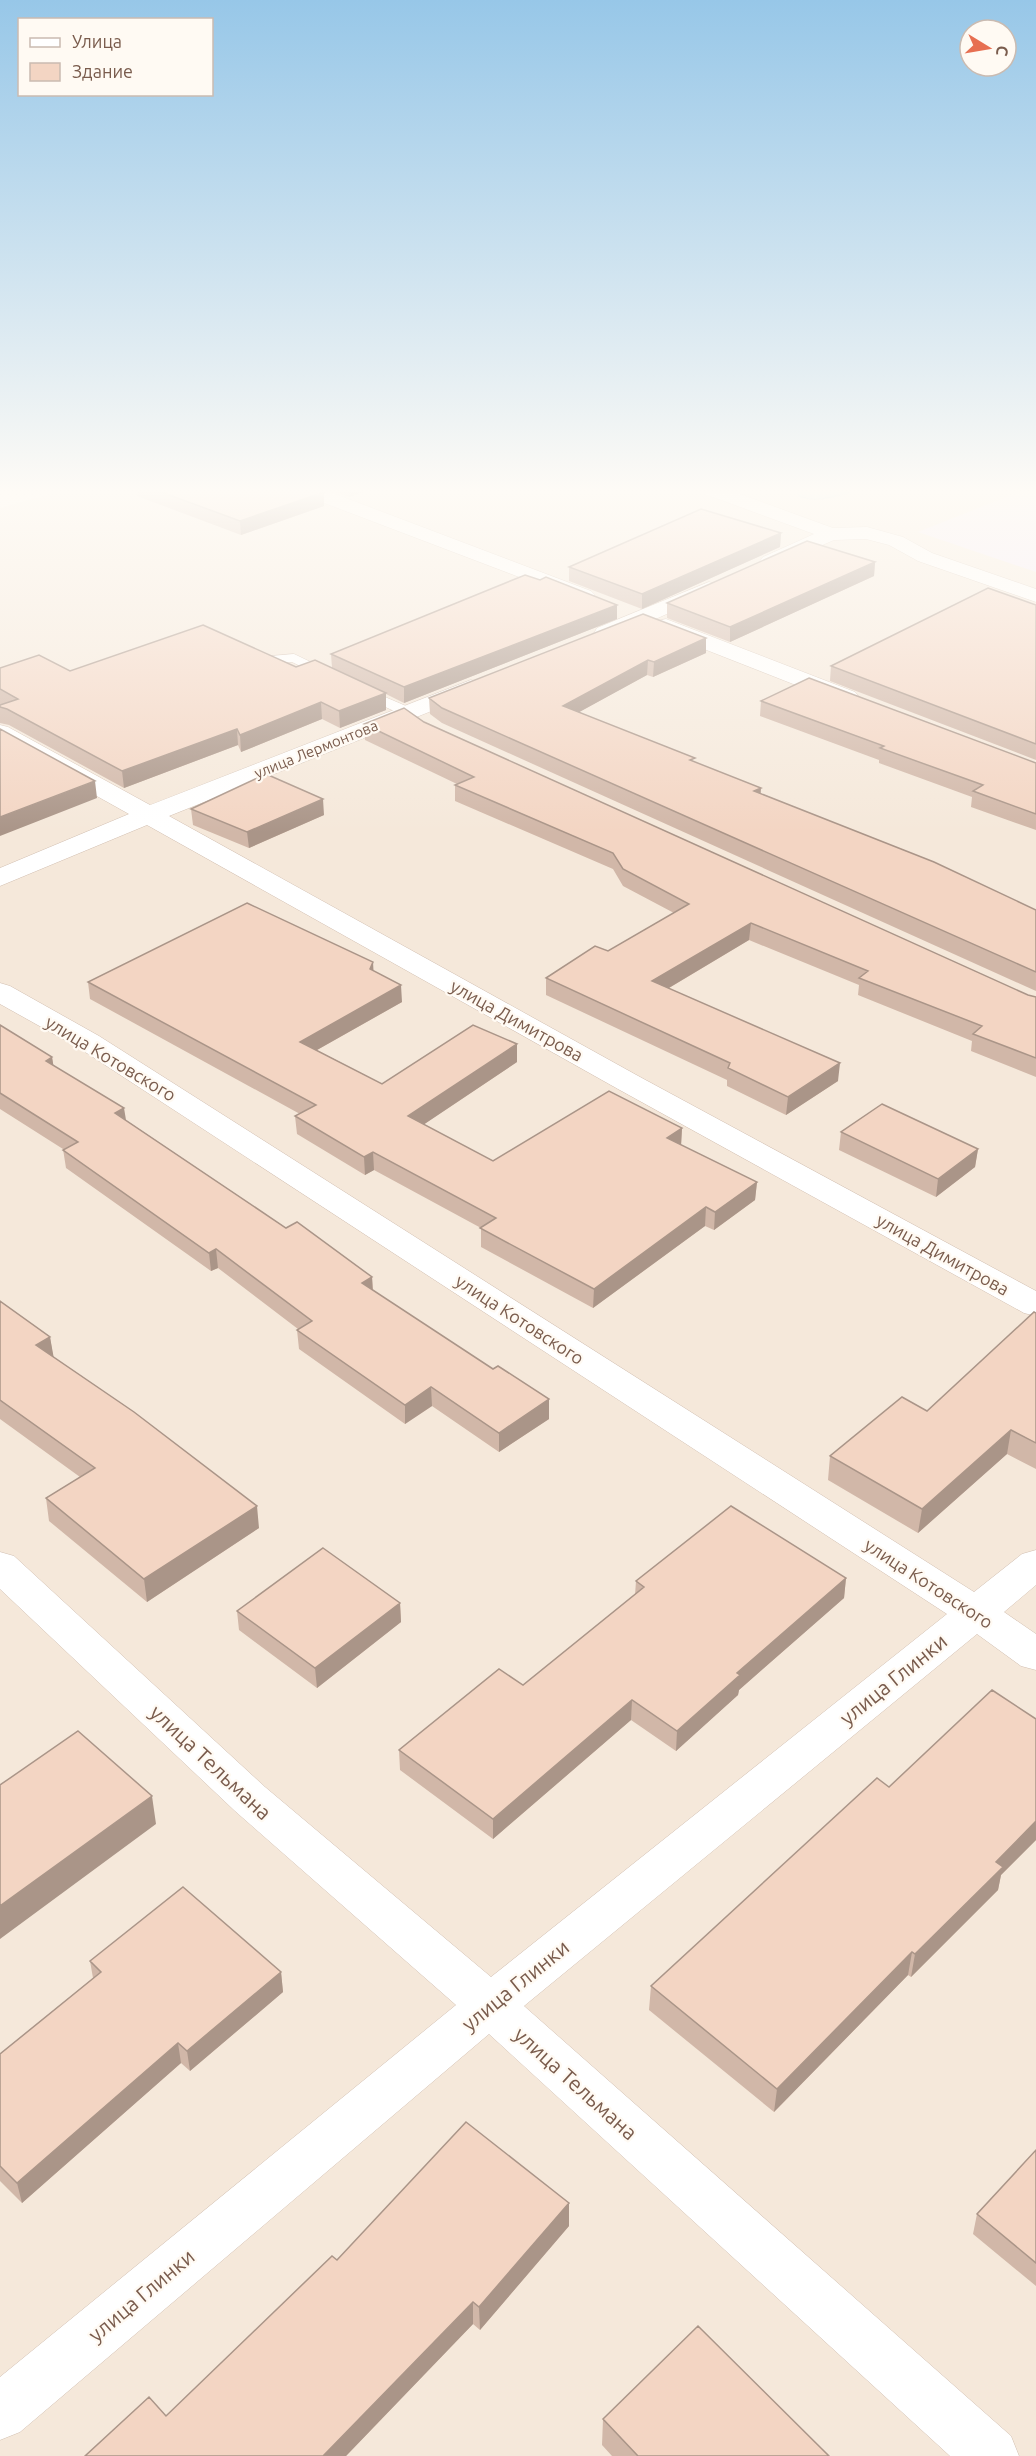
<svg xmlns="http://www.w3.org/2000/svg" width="1036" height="2456" viewBox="0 0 1036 2456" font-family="Ubuntu,sans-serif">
<rect width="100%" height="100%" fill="#fdf6ec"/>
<path fill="#f5e8da" d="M 68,489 L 1036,489 L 1036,2456 L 0,2456 L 0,508 Z"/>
<path fill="#f3e8fa" d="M 1026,489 L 1036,489 L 1036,572 L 918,532 Z"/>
<path fill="#bfe3e8" stroke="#a5d3da" stroke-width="1.5" d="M 796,489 L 861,489 C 843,494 818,504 799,496 Z"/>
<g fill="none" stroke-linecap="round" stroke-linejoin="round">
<g stroke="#d1beb0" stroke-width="1">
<path id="service" d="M 294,654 L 334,673 L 336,676 L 329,680 L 292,662 L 271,664 L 264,660 L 271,656 Z
M 364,688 L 413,709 L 415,712 L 413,715 L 403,715 L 359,695 L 357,692 L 359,689 Z"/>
</g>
<g stroke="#d1beb0" stroke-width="1">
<path id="minor" d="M 295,489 L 322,489 L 591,591 L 595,595 L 591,599 L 584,601 L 577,599 L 298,493 Z
M 700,489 L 726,489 L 833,528 L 867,527 L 903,537 L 932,553 L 1036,589 L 1036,602 L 918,561 L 889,545 L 866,539 L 834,540 L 777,565 L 763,565 L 760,561 L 763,557 L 814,534 L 702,493 Z
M 709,582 L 716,584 L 719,588 L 716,592 L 613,638 L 605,640 L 597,638 L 594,633 L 597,628 Z
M 666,619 L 855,692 L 859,697 L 855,702 L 847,704 L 839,702 L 658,631 L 655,626 L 658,621 Z
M 471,680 L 479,682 L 482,687 L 479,692 L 169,816 L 640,1077 L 1036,1291 L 1036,1316 L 1024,1313 L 618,1089 L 147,825 L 0,886 L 0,868 L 129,814 L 0,742 L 0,725 L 8,727 L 150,805 Z
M 0,983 L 10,986 L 99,1036 L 974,1592 L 1022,1554 L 1036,1550 L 1036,1585 L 1004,1612 L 1036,1634 L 1036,1670 L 1021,1666 L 977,1634 L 524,2006 L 1011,2436 L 1019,2456 L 950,2456 L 489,2034 L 20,2432 L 0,2440 L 0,2377 L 456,2005 L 235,1811 L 0,1589 L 0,1552 L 14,1556 L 265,1787 L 491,1977 L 947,1614 L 79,1048 L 0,1004 Z"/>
</g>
<use href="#service" fill="#fff" fill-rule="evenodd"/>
<use href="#minor" fill="#fff" fill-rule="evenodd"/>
</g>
<path fill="#d1b7a8" d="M 136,489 L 315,489 L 324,492 L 324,506 L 241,535 L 137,496 Z
M 327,489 L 372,489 L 349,497 Z
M 781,533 L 780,547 L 642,609 L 569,581 L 569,567 Z
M 875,562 L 874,576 L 730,642 L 667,618 L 667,603 Z
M 1036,605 L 1036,760 L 830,681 L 831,666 Z
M 643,614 L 706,653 L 653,677 L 647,675 L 579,712 L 695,762 L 760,793 L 1036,910 L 1036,991 L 442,723 L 430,714 L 429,698 Z
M 617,619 L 404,703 L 386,694 L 386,710 L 340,728 L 322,719 L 241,752 L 238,745 L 124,788 L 9,725 L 0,723 L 0,705 L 2,704 L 0,704 L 0,668 L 70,671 L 296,667 L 332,668 L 331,654 Z
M 761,701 L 1036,763 L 1036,830 L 971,807 L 972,797 L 879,763 L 879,760 L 760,716 Z
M 424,722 L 1028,995 L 1036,997 L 1036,1077 L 971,1051 L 972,1041 L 858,995 L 859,985 L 749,940 L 669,988 L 838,1081 L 786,1115 L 727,1086 L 727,1080 L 546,995 L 546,978 L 608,951 L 674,913 L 623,886 L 613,869 L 455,801 L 455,785 L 457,784 L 365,740 L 364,724 Z
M 191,809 L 324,815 L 249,848 L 193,825 Z
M 374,971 L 402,1002 L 317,1050 L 382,1084 L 517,1062 L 423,1125 L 493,1161 L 682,1128 L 681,1145 L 757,1182 L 755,1200 L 714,1230 L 705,1226 L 593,1308 L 481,1247 L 481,1228 L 374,1170 L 365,1175 L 297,1134 L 295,1116 L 300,1114 L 90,999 L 88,982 Z
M 0,1025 L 52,1057 L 53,1065 L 126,1120 L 286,1228 L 372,1277 L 373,1290 L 549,1419 L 499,1452 L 432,1406 L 405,1424 L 299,1349 L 297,1330 L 298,1329 L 218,1268 L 211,1271 L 66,1168 L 63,1149 L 0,1109 Z
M 841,1132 L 978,1149 L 975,1167 L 936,1197 L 839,1150 Z
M 0,1301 L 50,1337 L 53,1357 L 259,1528 L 147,1602 L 49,1521 L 46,1498 L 80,1477 L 0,1419 Z
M 1036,1313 L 1036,1469 L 1007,1454 L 918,1533 L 828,1480 L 830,1456 L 927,1411 Z
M 846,1578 L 844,1598 L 739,1690 L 738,1695 L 676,1751 L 631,1720 L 493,1839 L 400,1770 L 399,1750 L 523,1685 L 635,1595 L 636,1581 Z
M 400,1603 L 401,1622 L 317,1688 L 239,1630 L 237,1611 Z
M 1036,1719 L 1036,1840 L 1001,1875 L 998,1890 L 911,1977 L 908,1975 L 774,2112 L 649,2010 L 651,1986 Z
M 90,1961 L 281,1972 L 283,1992 L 190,2071 L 181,2063 L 22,2203 L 0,2181 L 0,2054 L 93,1978 Z
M 1036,2150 L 1036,2286 L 973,2234 L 977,2214 Z
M 569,2203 L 569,2226 L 480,2330 L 473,2324 L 346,2456 L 85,2456 L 166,2416 L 337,2260 Z
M 603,2419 L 829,2456 L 612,2456 L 602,2445 Z"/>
<path fill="#aa9588" d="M 349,489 L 372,489 L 349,497 Z
M 324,492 L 324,506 L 241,535 L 240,521 Z
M 781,533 L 780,547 L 642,609 L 642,594 Z
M 875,562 L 874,576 L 730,642 L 730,627 Z
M 617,605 L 617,619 L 404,703 L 404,687 Z
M 706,638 L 706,653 L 653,677 L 654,662 Z
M 648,660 L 647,675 L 563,721 L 563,706 Z
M 386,693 L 386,710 L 340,728 L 339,711 Z
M 321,702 L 322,719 L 241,752 L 240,735 Z
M 237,729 L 238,745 L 124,788 L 122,771 Z
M 95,781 L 97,798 L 0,836 L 0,817 Z
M 761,788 L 760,804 L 754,791 Z
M 323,799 L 324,815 L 249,848 L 247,832 Z
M 751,923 L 749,940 L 652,998 L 652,981 Z
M 373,962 L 374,979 L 370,969 Z
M 401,985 L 402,1002 L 301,1059 L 300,1042 Z
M 517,1044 L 517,1062 L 408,1135 L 408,1116 Z
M 52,1057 L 55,1075 L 46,1061 Z
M 840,1063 L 838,1081 L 786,1115 L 788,1097 Z
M 124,1108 L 127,1126 L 115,1113 Z
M 682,1128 L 681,1146 L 667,1138 Z
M 978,1149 L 975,1167 L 936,1197 L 938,1179 Z
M 373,1152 L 374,1170 L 365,1175 L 364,1157 Z
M 757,1182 L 755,1200 L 714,1230 L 715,1212 Z
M 706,1207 L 705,1226 L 593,1308 L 594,1289 Z
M 216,1249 L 218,1268 L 211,1271 L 209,1253 Z
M 372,1277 L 373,1296 L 362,1283 Z
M 50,1337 L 54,1359 L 36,1345 Z
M 431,1387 L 432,1406 L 405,1424 L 405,1405 Z
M 549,1399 L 549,1419 L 499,1452 L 499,1433 Z
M 1011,1430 L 1007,1454 L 918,1533 L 922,1509 Z
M 257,1506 L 259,1528 L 147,1602 L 144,1579 Z
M 846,1578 L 844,1598 L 739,1690 L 738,1695 L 676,1751 L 677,1731 L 737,1673 Z
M 400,1603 L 401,1622 L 317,1688 L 315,1668 Z
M 632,1700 L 631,1720 L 493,1839 L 493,1819 Z
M 152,1796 L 156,1824 L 0,1939 L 0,1906 Z
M 1036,1821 L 1036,1840 L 1001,1875 L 998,1890 L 911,1977 L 915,1954 L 996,1862 Z
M 912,1952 L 908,1975 L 774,2112 L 777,2089 Z
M 281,1972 L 283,1992 L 190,2071 L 187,2051 Z
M 178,2043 L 181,2063 L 22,2203 L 17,2183 Z
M 569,2203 L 569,2226 L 480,2330 L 479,2307 Z
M 473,2302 L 473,2324 L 346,2456 L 323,2456 Z"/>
<path fill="#f3d5c3" stroke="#aa9588" stroke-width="1.5" d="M 153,489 L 315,489 L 324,492 L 240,521 Z
M 701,509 L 781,533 L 642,594 L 569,567 Z
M 807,541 L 875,562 L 730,627 L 667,603 Z
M 525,575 L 540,580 L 546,577 L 617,605 L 404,687 L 331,654 Z
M 988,588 L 1036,605 L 1036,744 L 831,666 Z
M 643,614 L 706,638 L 654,662 L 648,660 L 563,706 L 695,758 L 690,760 L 761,788 L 754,791 L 934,862 L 1036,910 L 1036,972 L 442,708 L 429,698 Z
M 203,625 L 296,667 L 315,660 L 386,693 L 339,711 L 321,702 L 240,735 L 237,729 L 122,771 L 7,709 L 0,707 L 0,705 L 18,699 L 0,689 L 0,668 L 39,655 L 70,671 Z
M 809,678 L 1036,763 L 1036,814 L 973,791 L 983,785 L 880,748 L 884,746 L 761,701 Z
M 404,708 L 424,722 L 1028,995 L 1036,997 L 1036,1058 L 973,1034 L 982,1026 L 859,978 L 868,971 L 751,923 L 652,981 L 840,1063 L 788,1097 L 728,1068 L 730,1063 L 546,978 L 595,946 L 608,951 L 689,904 L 623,869 L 613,853 L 455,785 L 474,777 L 364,724 Z
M 0,729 L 95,781 L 0,817 Z
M 266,774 L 323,799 L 247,832 L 191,809 Z
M 247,903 L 373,962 L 370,969 L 401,985 L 300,1042 L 382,1084 L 473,1025 L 517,1044 L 408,1116 L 493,1161 L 609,1091 L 682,1128 L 667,1138 L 757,1182 L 715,1212 L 706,1207 L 594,1289 L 480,1228 L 496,1218 L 373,1152 L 364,1157 L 295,1116 L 316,1105 L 88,982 Z
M 0,1025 L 52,1057 L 46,1061 L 124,1108 L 115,1113 L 286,1228 L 297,1222 L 372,1277 L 362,1283 L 493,1369 L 498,1366 L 549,1399 L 499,1433 L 431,1387 L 405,1405 L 297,1330 L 312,1321 L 216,1249 L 209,1253 L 63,1150 L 78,1142 L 0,1093 Z
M 882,1104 L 978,1149 L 938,1179 L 841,1132 Z
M 0,1301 L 50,1337 L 36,1345 L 134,1412 L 257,1506 L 144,1579 L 46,1498 L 95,1468 L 0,1400 Z
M 1034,1312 L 1036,1313 L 1036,1443 L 1011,1430 L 922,1509 L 830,1456 L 902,1397 L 927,1411 Z
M 731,1506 L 846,1578 L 737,1673 L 740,1675 L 677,1731 L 632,1700 L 493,1819 L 399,1750 L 499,1669 L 523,1685 L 644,1587 L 636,1581 Z
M 323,1548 L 400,1603 L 315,1668 L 237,1611 Z
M 992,1690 L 1036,1719 L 1036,1821 L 996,1862 L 1003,1867 L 915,1954 L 912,1952 L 777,2089 L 651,1986 L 877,1778 L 889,1787 Z
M 78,1731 L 152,1796 L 0,1906 L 0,1785 Z
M 183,1887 L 281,1972 L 187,2051 L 178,2043 L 17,2183 L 0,2166 L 0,2054 L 101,1972 L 90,1961 Z
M 466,2122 L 569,2203 L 479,2307 L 473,2302 L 323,2456 L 85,2456 L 149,2397 L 166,2416 L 332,2256 L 337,2260 Z
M 1036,2150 L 1036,2263 L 977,2214 Z
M 698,2326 L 829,2456 L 638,2456 L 603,2419 Z"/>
<linearGradient id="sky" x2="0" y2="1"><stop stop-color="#97c7e8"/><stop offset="0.59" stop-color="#fefbf6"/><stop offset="1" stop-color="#fefbf6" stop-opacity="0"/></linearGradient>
<rect width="1036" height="833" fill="url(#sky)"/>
<g text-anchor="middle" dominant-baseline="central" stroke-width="4.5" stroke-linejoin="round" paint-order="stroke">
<g font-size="15" fill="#7a5c4d" stroke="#fffaf3">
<text transform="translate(316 749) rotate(-22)">улица Лермонтова</text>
</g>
<g font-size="18" fill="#7a5c4d" stroke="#fffaf3">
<text transform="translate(517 1020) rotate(29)">улица Димитрова</text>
<text transform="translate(111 1058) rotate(31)">улица Котовского</text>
<text transform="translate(943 1254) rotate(29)">улица Димитрова</text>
<text transform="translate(520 1319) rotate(33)">улица Котовского</text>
<text transform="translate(929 1583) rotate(33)">улица Котовского</text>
</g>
<g font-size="21" fill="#7a5c4d" stroke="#fffaf3">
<text transform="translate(893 1679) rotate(-39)">улица Глинки</text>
<text transform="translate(211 1762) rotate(43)">улица Тельмана</text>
<text transform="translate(515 1985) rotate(-39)">улица Глинки</text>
<text transform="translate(576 2083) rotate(42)">улица Тельмана</text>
<text transform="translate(141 2295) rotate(-40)">улица Глинки</text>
</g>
</g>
<rect x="18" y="18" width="195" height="78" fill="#fffaf3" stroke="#cabbb1" stroke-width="1.5"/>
<rect x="30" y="38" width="30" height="9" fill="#ffffff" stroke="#cabbb1" stroke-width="1.5"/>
<text x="72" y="48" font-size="18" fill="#7a5c4d">Улица</text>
<rect x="30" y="63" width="30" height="18" fill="#f3d5c3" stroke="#cabbb1" stroke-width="1.5"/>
<text x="72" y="78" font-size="18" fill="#7a5c4d">Здание</text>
<g transform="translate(988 48) rotate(101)"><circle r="28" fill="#fffaf3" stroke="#cabbb1" stroke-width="1.5"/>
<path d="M0-4.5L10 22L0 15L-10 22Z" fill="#e76f51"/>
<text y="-9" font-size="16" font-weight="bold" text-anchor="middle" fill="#7a5c4d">С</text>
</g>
</svg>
